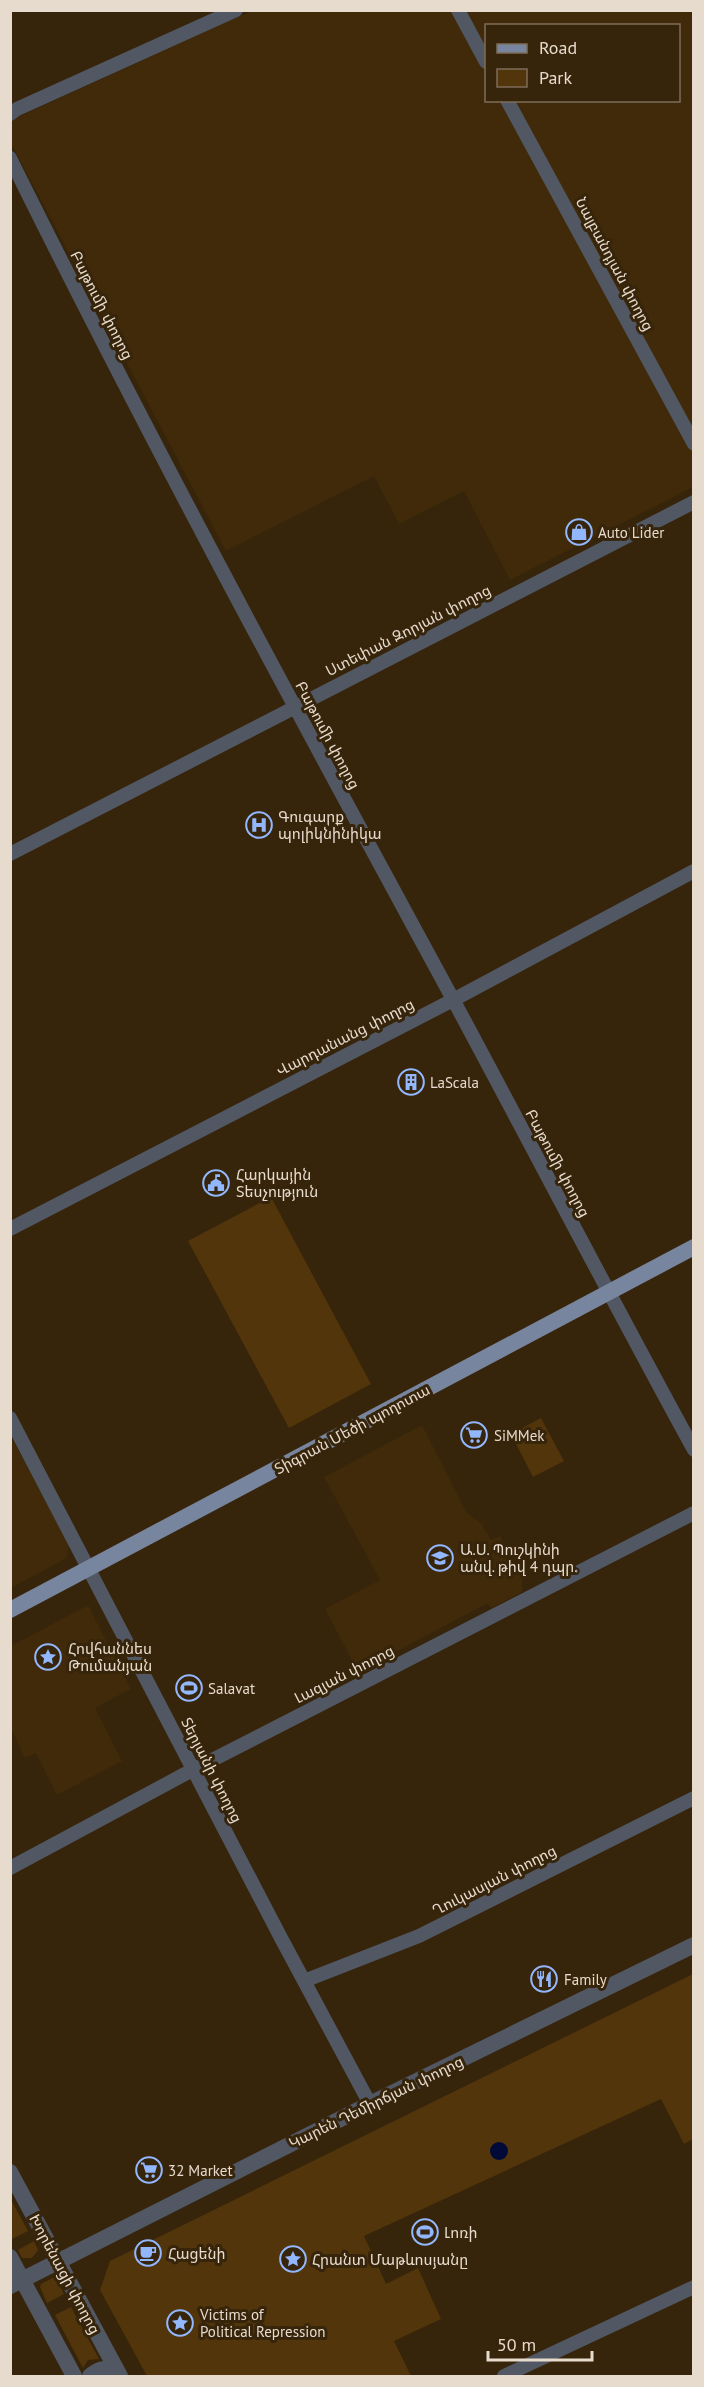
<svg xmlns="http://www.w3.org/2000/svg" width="704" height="2387" viewBox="0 0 704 2387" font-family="'PT Sans','Noto Sans Armenian',sans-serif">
<rect width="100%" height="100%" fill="#36240b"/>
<path fill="#412a09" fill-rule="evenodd" d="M 251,11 L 693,11 L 693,487 L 510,580 L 464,491 L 399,524 L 374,476 L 226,551 L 11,143 L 11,127 L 12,120 ZM 486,26 L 678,26 L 678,100 L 486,100 Z
M 422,1425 L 467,1513 L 481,1523 L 491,1540 L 500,1536 L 522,1577 L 522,1592 L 491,1608 L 488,1603 L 358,1672 L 325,1609 L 380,1580 L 324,1477 Z
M 10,1435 L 69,1545 L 67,1558 L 11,1588 Z
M 88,1605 L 131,1689 L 95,1708 L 122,1761 L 57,1795 L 36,1753 L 25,1758 L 11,1729 L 11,1646 Z"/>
<path fill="#52350a" d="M 271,1197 L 371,1384 L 289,1428 L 188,1241 Z
M 541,1418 L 564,1461 L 533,1477 L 511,1434 Z
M 693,1974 L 693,2139 L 684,2144 L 661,2099 L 364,2236 L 386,2284 L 418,2268 L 441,2319 L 394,2341 L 411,2376 L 147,2376 L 100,2290 L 110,2261 Z
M 10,2198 L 28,2231 L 12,2239 L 10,2236 Z
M 34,2241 L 38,2250 L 32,2258 L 22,2258 L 18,2250 Z
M 54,2277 L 57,2279 L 64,2294 L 47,2303 L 40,2287 L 41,2284 Z
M 71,2307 L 99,2359 L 88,2360 L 83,2368 L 55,2315 Z"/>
<path fill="#000a39" d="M490 2151a9 9 0 1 1 18 0a9 9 0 1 1-18 0Z"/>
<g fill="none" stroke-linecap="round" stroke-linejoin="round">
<path stroke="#515763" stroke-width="14" d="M 458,10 L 486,62
M 507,100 L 694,444
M 10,114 L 17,109 L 236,10
M 10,158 C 151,443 303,723 455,1003 C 535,1152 613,1302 694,1450
M 10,854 L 694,502
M 10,1229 L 453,1000 L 694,871
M 10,1418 L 281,1938 L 370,2104
M 10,1868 L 183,1775 L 694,1513
M 304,1981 L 419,1936 L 694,1798
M 504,2376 L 694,2287"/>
<path stroke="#515763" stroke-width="16" d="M 10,2172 L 120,2376
M 10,2257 L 74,2376
M 10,2286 L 370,2104 L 694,1945
M 90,2376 C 99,2368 110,2365 118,2376"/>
<path stroke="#78859e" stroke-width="16" d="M 10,1610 L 694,1247"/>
</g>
<defs>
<g id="shop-ring" transform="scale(1.35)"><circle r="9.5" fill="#36240b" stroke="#92b7fd" stroke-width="1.5"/><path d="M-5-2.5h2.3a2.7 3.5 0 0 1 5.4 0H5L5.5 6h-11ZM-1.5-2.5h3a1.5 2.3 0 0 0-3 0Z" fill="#92b7fd"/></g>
<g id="hospital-ring" transform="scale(1.35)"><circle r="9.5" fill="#36240b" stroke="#92b7fd" stroke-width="1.5"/><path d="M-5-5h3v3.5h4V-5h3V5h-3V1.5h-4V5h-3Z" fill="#92b7fd"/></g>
<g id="building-ring" transform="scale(1.35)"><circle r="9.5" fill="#36240b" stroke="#92b7fd" stroke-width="1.5"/><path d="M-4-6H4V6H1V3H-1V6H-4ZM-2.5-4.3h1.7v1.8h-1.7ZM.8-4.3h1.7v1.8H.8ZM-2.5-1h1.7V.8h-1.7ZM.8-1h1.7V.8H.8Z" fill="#92b7fd"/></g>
<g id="civic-ring" transform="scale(1.35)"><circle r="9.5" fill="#36240b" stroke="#92b7fd" stroke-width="1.5"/><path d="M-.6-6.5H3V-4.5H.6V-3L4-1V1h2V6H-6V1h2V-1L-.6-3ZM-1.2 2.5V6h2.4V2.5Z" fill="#92b7fd"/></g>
<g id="supermarket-ring" transform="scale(1.35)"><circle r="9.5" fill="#36240b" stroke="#92b7fd" stroke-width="1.5"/><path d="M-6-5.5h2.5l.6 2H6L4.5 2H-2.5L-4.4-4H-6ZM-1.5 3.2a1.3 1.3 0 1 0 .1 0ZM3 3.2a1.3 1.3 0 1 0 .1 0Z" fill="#92b7fd"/></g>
<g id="school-ring" transform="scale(1.35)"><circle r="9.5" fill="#36240b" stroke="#92b7fd" stroke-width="1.5"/><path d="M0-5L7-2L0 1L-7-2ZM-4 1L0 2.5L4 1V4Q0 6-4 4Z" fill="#92b7fd"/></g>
<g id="sight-ring" transform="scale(1.35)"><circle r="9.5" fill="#36240b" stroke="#92b7fd" stroke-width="1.5"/><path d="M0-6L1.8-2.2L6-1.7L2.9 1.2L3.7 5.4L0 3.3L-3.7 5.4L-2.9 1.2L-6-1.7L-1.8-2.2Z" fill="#92b7fd"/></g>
<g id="stadium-ring" transform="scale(1.35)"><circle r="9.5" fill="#36240b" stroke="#92b7fd" stroke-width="1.5"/><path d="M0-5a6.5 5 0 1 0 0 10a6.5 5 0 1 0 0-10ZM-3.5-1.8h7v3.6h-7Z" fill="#92b7fd"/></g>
<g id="restaurant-ring" transform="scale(1.35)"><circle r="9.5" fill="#36240b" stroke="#92b7fd" stroke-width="1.5"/><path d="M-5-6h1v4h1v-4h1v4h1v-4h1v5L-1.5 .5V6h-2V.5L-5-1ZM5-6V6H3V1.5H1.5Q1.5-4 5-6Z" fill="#92b7fd"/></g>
<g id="cafe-ring" transform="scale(1.35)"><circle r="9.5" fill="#36240b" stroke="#92b7fd" stroke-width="1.5"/><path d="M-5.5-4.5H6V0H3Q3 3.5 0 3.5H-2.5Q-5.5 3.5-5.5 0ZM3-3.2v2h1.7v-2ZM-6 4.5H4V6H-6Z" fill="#92b7fd"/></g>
</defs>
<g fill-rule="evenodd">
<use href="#shop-ring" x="579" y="532"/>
<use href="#hospital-ring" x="259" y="825"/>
<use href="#building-ring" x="411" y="1082"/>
<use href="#civic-ring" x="216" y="1183"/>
<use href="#supermarket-ring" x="474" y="1435"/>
<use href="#school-ring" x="440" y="1558"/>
<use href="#sight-ring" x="48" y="1657"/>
<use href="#stadium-ring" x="189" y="1688"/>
<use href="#restaurant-ring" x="544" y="1979"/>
<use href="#supermarket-ring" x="149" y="2170"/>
<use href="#stadium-ring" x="425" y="2232"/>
<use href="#cafe-ring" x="148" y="2253"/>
<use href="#sight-ring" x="293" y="2259"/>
<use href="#sight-ring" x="180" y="2323"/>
</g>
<g text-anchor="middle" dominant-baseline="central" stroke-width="6" stroke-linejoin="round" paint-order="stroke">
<g font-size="15" fill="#e7dbcd" stroke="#36240b">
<text transform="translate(615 264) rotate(62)">Նալբանդյան փողոց</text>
<text transform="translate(102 305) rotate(63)">Բաթումի փողոց</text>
<text transform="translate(408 630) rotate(-27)">Ստեփան Զորյան փողոց</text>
<text transform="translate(328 735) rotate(62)">Բաթումի փողոց</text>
<text transform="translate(345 1037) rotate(-27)">Վարդանանց փողոց</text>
<text transform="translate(558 1163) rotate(62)">Բաթումի փողոց</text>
<text transform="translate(352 1429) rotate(-28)">Տիգրան Մեծի պողոտա</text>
<text transform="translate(344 1674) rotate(-27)">Լազյան փողոց</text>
<text transform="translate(212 1770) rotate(63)">Տերյանի փողոց</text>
<text transform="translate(494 1880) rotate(-27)">Ղուկասյան փողոց</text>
<text transform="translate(376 2102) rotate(-26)">Կարեն Դեմիրճյան փողոց</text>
<text transform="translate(65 2274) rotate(62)">Խորենացի փողոց</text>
</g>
<g font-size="15" fill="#e7dbcd" stroke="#36240b" text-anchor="start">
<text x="598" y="532">Auto Lider</text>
<text x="278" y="816">Գուգարք<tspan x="278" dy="17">պոլիկնինիկա</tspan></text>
<text x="430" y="1082">LaScala</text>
<text x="236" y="1174">Հարկային<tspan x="236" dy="17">Տեսչություն</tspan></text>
<text x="494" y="1435">SiMMek</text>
<text x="460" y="1549">Ա.Ս. Պուշկինի<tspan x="460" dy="17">անվ. թիվ 4 դպր.</tspan></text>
<text x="68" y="1648">Հովհաննես<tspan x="68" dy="17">Թումանյան</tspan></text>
<text x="208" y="1688">Salavat</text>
<text x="564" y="1979">Family</text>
<text x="168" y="2170">32 Market</text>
<text x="444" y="2232">Լոռի</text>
<text x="168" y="2253">Հացենի</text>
<text x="312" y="2259">Հրանտ Մաթևոսյանը</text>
<text x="200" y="2314">Victims of<tspan x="200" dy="17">Political Repression</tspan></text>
</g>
</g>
<rect width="704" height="2387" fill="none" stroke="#e7dbcd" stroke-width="24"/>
<rect x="485" y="24" width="195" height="78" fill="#36240b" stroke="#7d6d59" stroke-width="1.5"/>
<rect x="497" y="44" width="30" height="9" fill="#78859e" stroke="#7d6d59" stroke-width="1.5"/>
<text x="539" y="54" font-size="18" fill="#e7dbcd">Road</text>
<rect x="497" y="69" width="30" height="18" fill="#52350a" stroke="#7d6d59" stroke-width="1.5"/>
<text x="539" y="84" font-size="18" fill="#e7dbcd">Park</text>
<path d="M488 2351v9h104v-9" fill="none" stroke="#e7dbcd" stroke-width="3"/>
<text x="497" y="2351" font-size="18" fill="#e7dbcd" stroke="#36240b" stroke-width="4.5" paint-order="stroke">50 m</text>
</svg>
